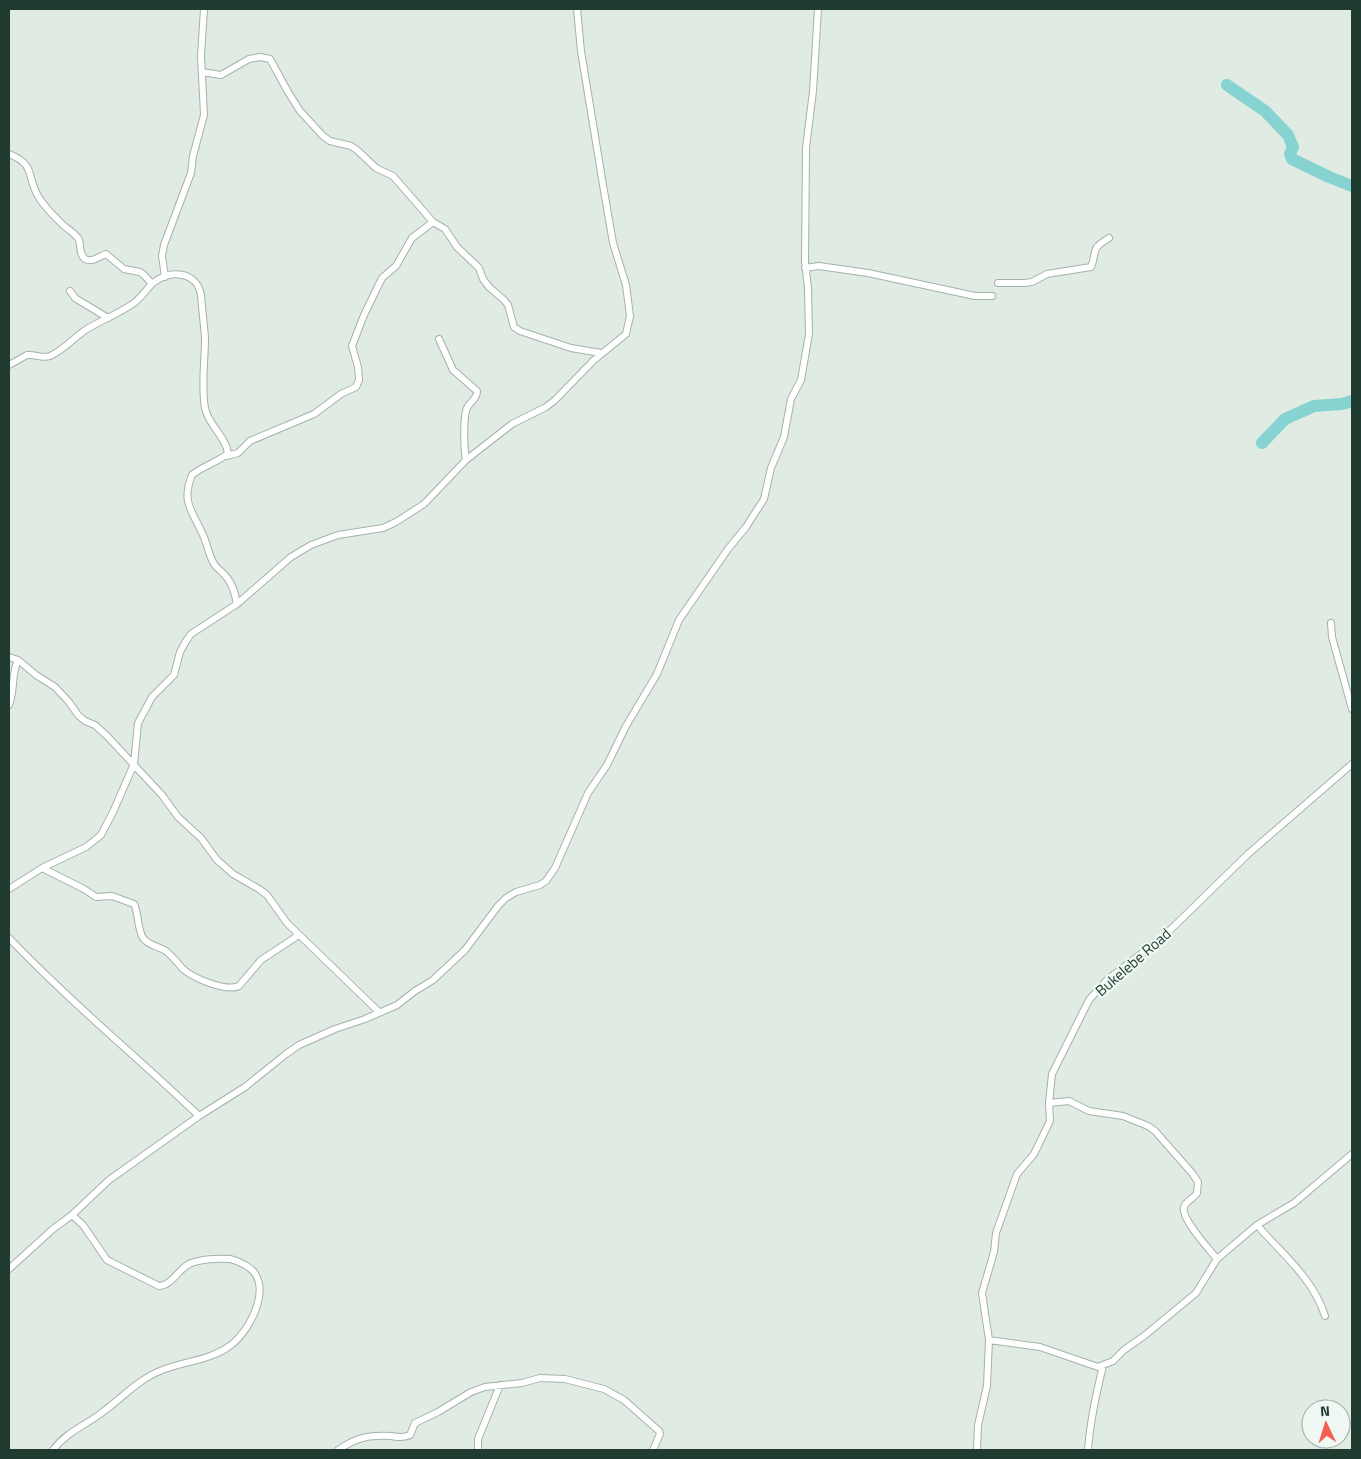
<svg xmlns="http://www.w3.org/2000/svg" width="1361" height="1459" viewBox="0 0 1361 1459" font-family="'Titillium Web',sans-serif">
<rect width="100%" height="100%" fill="#e0ebe4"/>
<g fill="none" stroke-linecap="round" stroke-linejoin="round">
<path stroke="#86d3d1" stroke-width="12" d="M 1227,85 L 1265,111 L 1288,135 L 1293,147 L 1290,154 L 1292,159 L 1329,177 L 1352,186
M 1262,443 L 1285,419 L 1314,406 L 1342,404 L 1352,401"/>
<g stroke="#a3b3aa" stroke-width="8">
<path id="minor" d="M 202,72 L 221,75 L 249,59 L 260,57 L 270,59 L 288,92 L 300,111 L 323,136 L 330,141 L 351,146 L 357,150 L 376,168 L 393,176 L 433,222 L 445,229 L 457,247 L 479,268 L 483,279 L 489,287 L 504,300 L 508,305 L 514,327 L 520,331 L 571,348 L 601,353
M 9,154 C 36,165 26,175 38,196 C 44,207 54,216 63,225 C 68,229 74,233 78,238 C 82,244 78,254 85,259 C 93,263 99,256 106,254 L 124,269 L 140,272 L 144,275 L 152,284
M 805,268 L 819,266 L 868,273 L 975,296 L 992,296
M 165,277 L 162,256 L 164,245 L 191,173 L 193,156 L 204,115 L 201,56 L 204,9
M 998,283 L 1025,283 L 1032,282 L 1047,274 L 1091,267 C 1098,250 1089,250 1109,238
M 70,291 L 75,298 L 108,318
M 439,339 L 453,370 L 477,391 C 477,400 471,400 467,408 C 463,416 464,450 466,460
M 9,365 L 27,355 C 35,354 42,359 50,356 C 62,351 73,339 84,331 C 99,321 116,315 131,305 C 141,299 145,290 153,283 C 169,269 197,271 201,295 C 202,309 204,324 205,338 C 205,361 201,385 205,408 C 208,425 225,435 228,453 C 224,459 201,467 192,475 C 181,502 192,510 202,533 C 207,542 208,553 213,562 C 215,567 220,570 223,573 C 232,582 235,592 237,604
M 227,456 L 238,453 L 250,441 L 314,414 L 341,394 L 356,387 L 359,380 L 358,367 L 352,346 L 364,315 L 382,278 L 396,266 L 412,238 L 433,222
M 1331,623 L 1332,637 L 1352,709
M 9,657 L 18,660 L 36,675 L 55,687 L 69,702 L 78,715 L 85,721 L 95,725 L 107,736 L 162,795 L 178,817 L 201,838 L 217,860 L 233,874 L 259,889 L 267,895 L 287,923 L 379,1012
M 9,705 C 15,690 11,674 18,660
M 42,868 L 84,889 L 96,897 L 112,896 L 134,904 C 139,914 137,928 143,938 C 149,946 158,946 166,951 C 172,956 177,962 182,968 C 192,978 226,992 239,986 L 261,960 L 299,935
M 9,889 L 42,868 L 86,847 L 101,835 L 113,812 L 134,764 L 138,723 L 152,697 L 174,675 L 180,652 L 186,641 L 191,634 L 237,604 L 291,557 L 311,545 L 338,535 L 383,528 L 396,522 L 424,504 L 466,460 L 512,424 L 546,407 L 555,400 L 594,360 L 626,334 L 630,316 L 626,285 L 613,243 L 603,185 L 581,51 L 577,9
M 9,938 C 69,1001 136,1056 199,1116
M 1049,1103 L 1069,1101 L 1089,1111 L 1123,1116 L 1148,1126 L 1155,1131 L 1192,1173 L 1198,1182 L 1197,1193 C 1194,1198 1186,1201 1184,1207 C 1180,1218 1210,1250 1217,1259
M 1257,1225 C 1282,1254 1313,1278 1325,1316
M 9,1269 L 53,1229 L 72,1215 L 109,1180 L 199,1116 L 245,1087 L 286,1054 L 299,1045 L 335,1029 L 365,1019 L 397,1005 L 415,991 L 433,980 L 465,950 L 498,906 L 506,898 L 516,892 L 540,885 L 546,881 L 555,868 L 588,793 L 607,765 L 626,726 L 657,674 L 679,620 L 728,549 L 746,527 L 764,499 L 771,468 L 784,437 L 791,399 L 801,380 L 809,334 L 808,288 L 805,262 L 806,148 L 813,91 L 818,9
M 989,1340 L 1040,1347 L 1098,1367 L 1113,1361 L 1124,1350 L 1144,1336 L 1196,1293 L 1217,1259 L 1257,1225 L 1294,1203 L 1352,1154
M 53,1450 C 67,1431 87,1425 104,1411 C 122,1398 139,1379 160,1371 C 183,1361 210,1361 231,1345 C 251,1330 276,1281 245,1265 C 240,1262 235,1260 230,1259 C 218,1258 200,1259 189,1264 C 178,1270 171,1286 159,1286 L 107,1260 L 83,1225 L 72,1215
M 338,1450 C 357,1437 369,1435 391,1436 C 398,1437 403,1438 410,1435 L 415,1423 L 438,1412 L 471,1392 L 485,1387 L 522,1383 L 540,1378 L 565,1379 L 604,1389 L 624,1400 L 659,1431 L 660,1434 L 653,1450
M 478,1450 L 478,1439 L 500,1385
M 977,1450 L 978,1425 L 987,1386 L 989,1340 L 982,1293 L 994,1252 L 996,1233 L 1017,1174 L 1034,1154 L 1050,1121 L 1049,1103 L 1052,1074 L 1089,1000 L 1107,980 L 1162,938 L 1248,854 L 1352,764
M 1088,1450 C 1090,1422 1096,1394 1103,1366"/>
</g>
<use href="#minor" stroke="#fff" stroke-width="6"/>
</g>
<g text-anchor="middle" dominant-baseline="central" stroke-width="4.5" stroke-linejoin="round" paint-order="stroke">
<g font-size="15" fill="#203c30" stroke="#f0f8f3">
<text transform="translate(1133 962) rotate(-41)">Bukelebe Road</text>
</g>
</g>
<rect width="1361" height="1459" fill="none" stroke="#203c30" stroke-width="20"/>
<g transform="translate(1326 1424) rotate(356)"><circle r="24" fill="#f0f8f3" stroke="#9dada5"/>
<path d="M0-4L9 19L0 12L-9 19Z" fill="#f65f53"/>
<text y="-8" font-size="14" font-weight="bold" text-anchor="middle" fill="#203c30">N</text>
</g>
</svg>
